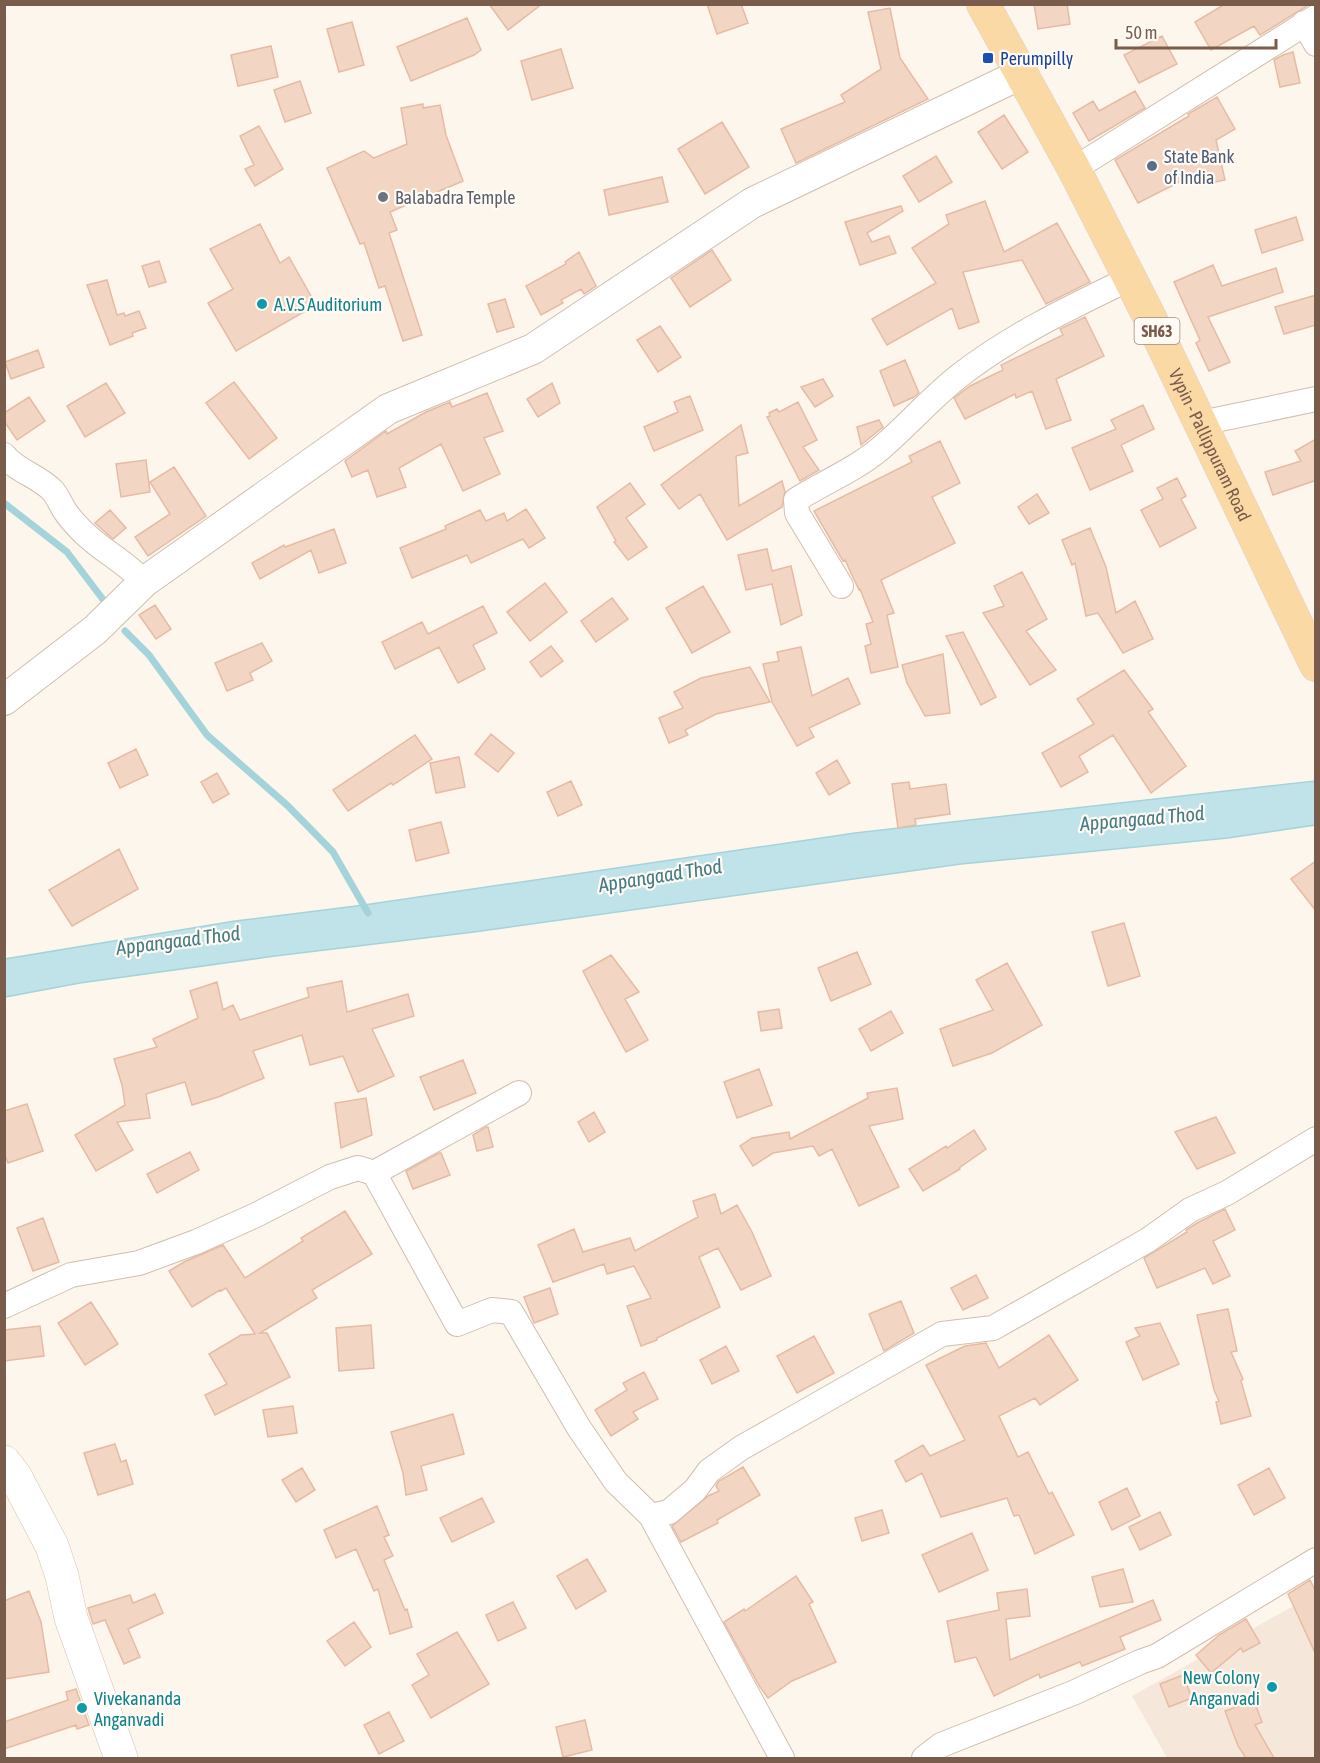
<svg xmlns="http://www.w3.org/2000/svg" width="1320" height="1763" viewBox="0 0 1320 1763" font-family="'Asap Condensed',sans-serif">
<rect width="100%" height="100%" fill="#fdf6ec"/>
<path fill="#f5e8da" d="M 1315,1594 L 1315,1758 L 1167,1758 L 1132,1696 Z"/>
<path fill="#bfe3e8" stroke="#a5d3da" stroke-width="1.5" d="M 1315,781 L 1315,825 L 1228,838 L 961,864 L 474,932 L 275,956 L 80,983 L 5,997 L 5,959 L 235,921 L 364,905 L 855,833 Z"/>
<g fill="none" stroke-linecap="round" stroke-linejoin="round">
<path stroke="#a5d3da" stroke-width="7" d="M 4,503 L 67,552 L 108,606
M 125,631 L 149,655 L 207,735 L 288,806 L 333,852 L 368,913"/>
</g>
<path fill="#f3d5c3" stroke="#e6bba3" stroke-width="1.5" d="M 489,4 L 542,4 L 508,30 Z
M 707,4 L 741,4 L 748,23 L 717,34 Z
M 1034,4 L 1067,4 L 1070,24 L 1038,29 Z
M 1225,4 L 1310,4 L 1260,35 L 1254,26 L 1211,50 L 1195,22 Z
M 890,8 L 900,58 L 928,99 L 796,163 L 781,129 L 845,102 L 841,95 L 881,69 L 868,12 Z
M 467,18 L 481,50 L 474,55 L 411,81 L 397,47 Z
M 352,22 L 364,65 L 339,72 L 327,29 Z
M 1162,36 L 1177,64 L 1139,83 L 1124,55 Z
M 271,46 L 278,77 L 238,86 L 231,55 Z
M 561,49 L 573,88 L 532,100 L 521,61 Z
M 1293,52 L 1300,83 L 1280,87 L 1274,60 L 1283,55 Z
M 300,81 L 311,113 L 285,122 L 274,90 Z
M 1135,91 L 1145,108 L 1089,141 L 1073,113 L 1093,101 L 1099,111 Z
M 1217,97 L 1235,129 L 1216,140 L 1225,180 L 1200,185 L 1197,173 L 1138,203 L 1115,160 L 1189,116 L 1188,114 Z
M 423,104 L 423,108 L 440,105 L 446,135 L 463,181 L 390,212 L 397,230 L 389,233 L 422,335 L 403,341 L 385,286 L 379,288 L 364,243 L 360,244 L 327,168 L 364,151 L 374,158 L 407,144 L 401,108 Z
M 1004,115 L 1028,152 L 1002,169 L 978,132 Z
M 722,122 L 749,167 L 705,194 L 678,149 Z
M 259,126 L 283,169 L 255,186 L 245,169 L 254,165 L 240,136 Z
M 936,156 L 952,182 L 919,202 L 903,176 Z
M 662,177 L 668,202 L 609,215 L 604,190 Z
M 985,201 L 1004,252 L 1057,223 L 1090,282 L 1046,304 L 1022,260 L 963,272 L 979,322 L 959,329 L 952,308 L 887,345 L 872,319 L 936,283 L 912,248 L 949,224 L 946,215 Z
M 901,206 L 903,211 L 867,233 L 872,242 L 889,236 L 896,253 L 860,265 L 845,222 Z
M 1296,217 L 1303,240 L 1262,253 L 1255,230 Z
M 260,224 L 280,263 L 289,257 L 316,305 L 236,351 L 208,303 L 233,289 L 210,249 Z
M 712,250 L 731,280 L 690,307 L 671,278 Z
M 579,252 L 596,286 L 584,294 L 581,289 L 561,300 L 563,303 L 541,315 L 526,286 L 566,264 L 565,262 Z
M 159,261 L 166,282 L 149,287 L 142,266 Z
M 1213,265 L 1222,286 L 1276,268 L 1283,292 L 1208,317 L 1230,362 L 1209,371 L 1196,343 L 1200,340 L 1174,282 Z
M 107,280 L 117,315 L 124,313 L 125,316 L 139,311 L 146,328 L 132,333 L 133,336 L 110,345 L 87,285 Z
M 1316,295 L 1316,325 L 1284,334 L 1275,307 Z
M 505,299 L 514,327 L 497,332 L 488,304 Z
M 1085,317 L 1104,356 L 1056,379 L 1071,420 L 1046,429 L 1032,391 L 1016,398 L 1015,394 L 965,419 L 954,398 L 970,386 L 1003,370 L 1001,365 L 1063,335 L 1060,329 Z
M 660,326 L 681,357 L 658,372 L 637,340 Z
M 38,350 L 44,367 L 11,379 L 5,362 Z
M 905,360 L 919,393 L 914,397 L 894,406 L 880,371 Z
M 823,379 L 833,396 L 815,407 L 801,387 Z
M 234,382 L 277,438 L 249,459 L 206,403 Z
M 106,383 L 125,413 L 85,437 L 67,406 Z
M 552,383 L 560,403 L 538,417 L 527,399 Z
M 487,393 L 503,431 L 484,438 L 500,474 L 463,491 L 441,444 L 399,468 L 406,487 L 377,497 L 368,470 L 352,477 L 345,461 L 386,431 L 387,434 L 426,412 L 450,402 L 452,407 Z
M 690,396 L 703,430 L 654,451 L 644,427 L 678,412 L 674,402 Z
M 29,397 L 45,421 L 17,440 L 4,421 L 4,413 Z
M 798,402 L 817,440 L 803,447 L 819,470 L 800,481 L 767,417 L 770,416 L 769,413 L 777,409 L 779,412 Z
M 1143,405 L 1154,429 L 1121,445 L 1133,471 L 1090,490 L 1072,448 L 1116,429 L 1111,420 Z
M 879,420 L 883,427 L 861,445 L 857,427 Z
M 741,425 L 748,453 L 736,456 L 739,506 L 782,481 L 785,492 L 782,507 L 727,540 L 700,494 L 679,509 L 661,485 Z
M 1316,439 L 1316,484 L 1314,481 L 1273,495 L 1265,472 L 1301,461 L 1295,451 Z
M 940,441 L 960,483 L 932,497 L 955,543 L 881,580 L 894,613 L 887,615 L 898,667 L 871,673 L 865,646 L 871,644 L 866,624 L 873,622 L 860,589 L 859,590 L 845,560 L 843,561 L 814,511 L 912,462 L 909,456 Z
M 146,460 L 150,492 L 121,497 L 116,464 Z
M 174,467 L 206,516 L 148,556 L 135,537 L 170,514 L 150,482 Z
M 1177,478 L 1186,496 L 1181,499 L 1196,528 L 1160,547 L 1141,510 L 1163,499 L 1157,488 Z
M 630,483 L 645,504 L 626,518 L 647,547 L 628,560 L 614,542 L 616,541 L 597,507 Z
M 1037,494 L 1049,513 L 1029,524 L 1018,507 Z
M 526,509 L 545,538 L 529,548 L 523,539 L 471,563 L 467,555 L 412,578 L 400,548 L 446,529 L 445,526 L 480,510 L 486,521 L 504,513 L 507,521 Z
M 110,510 L 126,528 L 113,539 L 95,523 Z
M 1090,528 L 1106,567 L 1116,613 L 1135,601 L 1153,639 L 1123,653 L 1098,613 L 1086,616 L 1075,563 L 1072,565 L 1062,540 Z
M 334,529 L 346,563 L 319,573 L 311,550 L 260,579 L 252,563 L 284,545 L 285,547 Z
M 767,549 L 772,571 L 791,566 L 802,615 L 781,625 L 772,584 L 746,590 L 738,555 Z
M 1022,572 L 1047,619 L 1026,631 L 1056,670 L 1030,685 L 983,613 L 1004,606 L 994,586 Z
M 545,583 L 567,612 L 530,641 L 507,612 Z
M 703,586 L 730,632 L 692,653 L 666,608 Z
M 612,598 L 628,619 L 596,642 L 581,621 Z
M 155,605 L 171,629 L 156,639 L 139,615 Z
M 483,606 L 497,633 L 473,645 L 485,669 L 458,683 L 439,647 L 395,669 L 382,642 L 422,622 L 428,634 Z
M 963,632 L 996,697 L 981,705 L 946,636 Z
M 262,643 L 272,661 L 250,673 L 253,680 L 227,691 L 215,663 Z
M 551,646 L 563,661 L 541,677 L 530,662 Z
M 801,647 L 812,696 L 848,678 L 860,704 L 809,728 L 814,737 L 797,746 L 772,702 L 763,664 L 779,661 L 777,652 Z
M 943,654 L 950,713 L 925,716 L 907,683 L 902,665 Z
M 750,667 L 770,702 L 716,714 L 685,730 L 688,735 L 669,743 L 659,718 L 683,708 L 674,692 L 701,678 Z
M 1124,670 L 1153,709 L 1148,712 L 1186,766 L 1151,793 L 1113,735 L 1079,756 L 1088,772 L 1061,787 L 1042,753 L 1094,724 L 1077,699 Z
M 491,734 L 514,753 L 498,772 L 475,754 Z
M 415,735 L 432,759 L 393,785 L 391,783 L 348,811 L 333,790 Z
M 136,749 L 148,775 L 120,788 L 108,763 Z
M 459,757 L 465,787 L 436,793 L 430,763 Z
M 837,760 L 850,783 L 829,795 L 816,773 Z
M 217,773 L 229,794 L 213,803 L 201,782 Z
M 571,781 L 582,805 L 558,816 L 547,792 Z
M 909,782 L 910,789 L 946,784 L 950,814 L 915,819 L 916,825 L 898,828 L 892,784 Z
M 441,822 L 449,853 L 416,861 L 409,830 Z
M 119,849 L 138,889 L 72,926 L 49,890 Z
M 1316,861 L 1316,911 L 1291,879 Z
M 1124,923 L 1140,976 L 1108,986 L 1092,932 Z
M 857,952 L 871,984 L 831,1001 L 818,968 Z
M 611,955 L 639,992 L 625,999 L 648,1040 L 626,1052 L 602,1008 L 583,971 Z
M 1007,963 L 1042,1025 L 992,1053 L 953,1066 L 940,1029 L 993,1010 L 976,980 Z
M 342,981 L 347,1012 L 408,994 L 414,1016 L 372,1029 L 394,1076 L 358,1092 L 343,1056 L 310,1065 L 302,1035 L 253,1051 L 264,1078 L 218,1097 L 192,1105 L 185,1082 L 146,1094 L 150,1118 L 117,1122 L 133,1150 L 96,1171 L 75,1135 L 125,1105 L 122,1085 L 114,1059 L 157,1047 L 153,1039 L 198,1018 L 190,991 L 217,982 L 223,1010 L 233,1005 L 240,1020 L 309,997 L 307,988 Z
M 779,1009 L 782,1028 L 761,1031 L 758,1012 Z
M 891,1011 L 903,1033 L 871,1051 L 859,1029 Z
M 463,1060 L 476,1093 L 434,1110 L 420,1077 Z
M 759,1069 L 772,1105 L 737,1118 L 724,1082 Z
M 897,1088 L 903,1119 L 869,1126 L 899,1187 L 859,1206 L 832,1149 L 819,1156 L 813,1146 L 773,1153 L 753,1166 L 740,1146 L 752,1138 L 789,1132 L 790,1139 L 868,1098 L 867,1093 Z
M 366,1098 L 372,1135 L 341,1148 L 335,1103 Z
M 27,1104 L 43,1151 L 8,1163 L 4,1152 L 4,1111 Z
M 594,1112 L 605,1132 L 589,1142 L 578,1122 Z
M 1216,1117 L 1235,1153 L 1197,1169 L 1175,1132 Z
M 486,1127 L 488,1127 L 493,1147 L 477,1151 L 473,1135 Z
M 974,1130 L 986,1149 L 959,1168 L 960,1169 L 923,1191 L 909,1169 L 946,1146 L 947,1148 Z
M 190,1152 L 199,1170 L 157,1193 L 147,1174 Z
M 439,1153 L 441,1153 L 450,1175 L 413,1189 L 406,1171 Z
M 715,1194 L 721,1214 L 737,1205 L 752,1232 L 771,1276 L 741,1290 L 718,1248 L 699,1257 L 720,1307 L 657,1338 L 657,1340 L 641,1346 L 627,1306 L 651,1298 L 634,1266 L 607,1274 L 604,1264 L 553,1282 L 538,1245 L 574,1229 L 583,1252 L 630,1238 L 635,1251 L 698,1217 L 693,1201 Z
M 1225,1209 L 1235,1230 L 1213,1241 L 1230,1276 L 1213,1284 L 1205,1268 L 1157,1288 L 1144,1258 L 1187,1232 L 1186,1230 L 1197,1223 Z
M 345,1211 L 372,1254 L 312,1290 L 317,1298 L 260,1333 L 267,1333 L 290,1377 L 215,1415 L 205,1395 L 227,1384 L 209,1354 L 241,1335 L 255,1334 L 226,1288 L 221,1291 L 220,1290 L 192,1307 L 169,1271 L 184,1262 L 223,1245 L 245,1278 L 303,1241 L 301,1238 Z
M 43,1218 L 59,1262 L 33,1271 L 17,1228 Z
M 976,1275 L 988,1298 L 963,1310 L 951,1288 Z
M 550,1288 L 558,1314 L 534,1323 L 524,1297 Z
M 901,1301 L 914,1333 L 884,1351 L 869,1314 Z
M 91,1302 L 118,1344 L 85,1365 L 58,1323 Z
M 1228,1309 L 1237,1351 L 1231,1352 L 1243,1379 L 1241,1381 L 1251,1416 L 1221,1424 L 1216,1402 L 1219,1401 L 1214,1390 L 1197,1315 Z
M 1160,1323 L 1179,1364 L 1143,1380 L 1126,1342 L 1140,1336 L 1135,1328 Z
M 371,1325 L 374,1368 L 339,1371 L 336,1328 Z
M 40,1326 L 44,1356 L 4,1361 L 4,1330 Z
M 1049,1335 L 1078,1380 L 1040,1405 L 1035,1398 L 999,1416 L 1018,1457 L 1028,1452 L 1049,1494 L 1052,1492 L 1074,1535 L 1035,1554 L 1019,1515 L 1014,1516 L 1007,1498 L 941,1517 L 922,1473 L 906,1482 L 895,1461 L 923,1445 L 930,1456 L 965,1440 L 926,1365 L 965,1346 L 986,1343 L 999,1368 Z
M 814,1336 L 834,1373 L 797,1393 L 777,1356 Z
M 726,1346 L 739,1371 L 712,1384 L 700,1360 Z
M 644,1372 L 658,1399 L 633,1412 L 638,1419 L 611,1436 L 595,1410 L 627,1390 L 623,1383 Z
M 293,1406 L 297,1433 L 268,1437 L 263,1410 Z
M 453,1414 L 464,1454 L 421,1466 L 427,1490 L 406,1495 L 403,1473 L 391,1432 Z
M 115,1444 L 121,1462 L 126,1460 L 133,1484 L 98,1495 L 84,1453 Z
M 743,1467 L 760,1495 L 717,1520 L 718,1523 L 681,1542 L 672,1526 L 708,1496 L 719,1491 L 716,1486 L 719,1481 Z
M 302,1468 L 315,1490 L 296,1502 L 282,1480 Z
M 1269,1468 L 1285,1498 L 1254,1515 L 1238,1485 Z
M 1127,1488 L 1140,1516 L 1112,1530 L 1099,1502 Z
M 482,1498 L 494,1522 L 452,1542 L 440,1518 Z
M 377,1506 L 389,1535 L 384,1537 L 393,1556 L 384,1560 L 405,1610 L 407,1609 L 412,1627 L 390,1634 L 378,1589 L 374,1591 L 356,1549 L 336,1558 L 324,1530 Z
M 882,1510 L 889,1533 L 862,1541 L 855,1518 Z
M 1160,1512 L 1171,1535 L 1140,1550 L 1129,1527 Z
M 972,1533 L 988,1570 L 939,1592 L 922,1555 Z
M 587,1559 L 606,1591 L 576,1609 L 557,1576 Z
M 1123,1569 L 1133,1602 L 1100,1607 L 1092,1577 Z
M 796,1576 L 813,1602 L 809,1604 L 836,1662 L 792,1681 L 768,1698 L 760,1687 L 724,1622 L 744,1609 L 745,1611 Z
M 1310,1580 L 1316,1592 L 1316,1655 L 1288,1594 Z
M 1027,1589 L 1030,1616 L 1006,1619 L 1010,1660 L 1153,1600 L 1161,1620 L 1120,1637 L 1125,1649 L 1082,1666 L 1080,1662 L 1040,1678 L 1039,1674 L 994,1696 L 976,1657 L 955,1662 L 947,1621 L 999,1610 L 997,1593 Z
M 29,1591 L 41,1622 L 49,1672 L 4,1679 L 4,1601 Z
M 155,1594 L 163,1613 L 128,1629 L 140,1657 L 124,1664 L 105,1620 L 93,1624 L 88,1608 L 130,1595 L 133,1603 Z
M 513,1602 L 526,1628 L 498,1641 L 486,1615 Z
M 1246,1619 L 1260,1643 L 1243,1652 L 1241,1648 L 1211,1673 L 1196,1655 L 1219,1635 Z
M 354,1622 L 371,1647 L 345,1666 L 327,1641 Z
M 457,1632 L 489,1684 L 431,1718 L 412,1685 L 429,1675 L 417,1654 Z
M 1183,1675 L 1192,1698 L 1169,1707 L 1160,1684 Z
M 76,1689 L 89,1725 L 77,1729 L 76,1725 L 4,1749 L 4,1722 L 68,1700 L 66,1692 Z
M 1254,1701 L 1262,1722 L 1255,1725 L 1274,1758 L 1246,1758 L 1238,1746 L 1225,1711 Z
M 389,1712 L 404,1741 L 379,1754 L 364,1725 Z
M 585,1720 L 592,1750 L 563,1757 L 556,1727 Z"/>
<g fill="none" stroke-linecap="round" stroke-linejoin="round">
<g stroke="#d1beb0" stroke-width="26">
<path id="minor" d="M 1304,23 L 1316,44
M 1074,169 L 1316,17
M 1201,423 L 1316,399
M 4,455 C 16,471 39,476 53,491 C 58,497 61,505 65,511 C 70,519 77,526 83,532 C 102,551 126,562 144,582
M 841,586 L 797,513 L 796,500 C 824,482 855,470 881,448 C 908,425 931,398 959,376 C 1010,336 1071,307 1129,279
M 374,1173 L 519,1093
M 4,1306 L 71,1275 L 139,1263 L 196,1242 L 256,1215 L 330,1177 L 358,1168 L 374,1173 L 457,1324 L 492,1310 L 511,1312 L 579,1428 L 616,1482 L 651,1516 L 669,1512 L 695,1490 L 709,1471 L 741,1448 L 942,1334 L 993,1328 L 1148,1240 L 1190,1210 L 1227,1193 L 1316,1139
M 651,1516 L 782,1758
M 924,1758 L 941,1745 L 1073,1693 L 1140,1662 L 1157,1656 L 1316,1560"/>
</g>
<g stroke="#d1beb0" stroke-width="32">
<path id="tertiary" d="M 4,700 L 95,630 L 144,582 L 388,409 L 533,349 L 752,203 L 1021,74"/>
</g>
<g stroke="#d6c0b0" stroke-width="34">
<path id="secondary" d="M 4,1462 L 15,1476 L 52,1546 L 62,1576 L 71,1618 L 121,1758"/>
</g>
<g stroke="#dad1cd" stroke-width="34">
<g id="primary">
<path id="s1" d="M 983,4 L 1074,169 L 1149,316 L 1316,665"/>
</g>
</g>
<use href="#minor" stroke="#fff" stroke-width="24"/>
<use href="#tertiary" stroke="#fff" stroke-width="30"/>
<use href="#secondary" stroke="#fff" stroke-width="33"/>
<use href="#primary" stroke="#fbd9a5" stroke-width="33"/>
</g>
<rect fill="#1a4fb4" stroke="#fffaf3" stroke-width="2" x="982" y="52" width="12" height="12" rx="3"/>
<circle fill="#5c6f8a" stroke="#fffaf3" stroke-width="2" cx="1152" cy="166" r="6"/>
<circle fill="#6b7280" stroke="#fffaf3" stroke-width="2" cx="383" cy="197" r="6"/>
<g fill="#0f9aa8" stroke="#fffaf3" stroke-width="2">
<circle cx="262" cy="304" r="6"/>
<circle cx="1272" cy="1687" r="6"/>
<circle cx="82" cy="1708" r="6"/>
</g>
<g text-anchor="middle" dominant-baseline="central" stroke-width="4.5" stroke-linejoin="round" paint-order="stroke">
<rect fill="#fffaf3" stroke="#a28b7f" stroke-width="1.5" x="1134.5" y="318" width="45" height="26" rx="4.5"/>
<g font-size="16" font-weight="bold" fill="#7a5c4d">
<text x="1157" y="331">SH63</text>
</g>
<g font-size="18" fill="#164399" stroke="#fffaf3" text-anchor="start">
<text x="1000" y="58">Perumpilly</text>
</g>
<g font-size="18" fill="#4e5e75" stroke="#fffaf3" text-anchor="start">
<text x="1164" y="156">State Bank<tspan x="1164" dy="21">of India</tspan></text>
</g>
<g font-size="18" fill="#5b616d" stroke="#fffaf3" text-anchor="start">
<text x="395" y="197">Balabadra Temple</text>
</g>
<g font-size="18" fill="#0d838f" stroke="#fffaf3" text-anchor="start">
<text x="274" y="304">A.V.S Auditorium</text>
<text x="1260" y="1677" text-anchor="end">New Colony<tspan x="1260" dy="21">Anganvadi</tspan></text>
<text x="94" y="1698">Vivekananda<tspan x="94" dy="21">Anganvadi</tspan></text>
</g>
<g font-size="18" fill="#7a5c4d" stroke="#fffaf3">
<text stroke="none"><textPath href="#s1" startOffset="496">Vypin - Pallippuram Road</textPath></text>
</g>
<g font-size="20" font-style="italic" fill="#437c86" stroke="#fffaf3">
<text transform="translate(1142 818) rotate(-5)">Appangaad Thod</text>
<text transform="translate(660 875) rotate(-9)">Appangaad Thod</text>
<text transform="translate(178 940) rotate(-7)">Appangaad Thod</text>
</g>
</g>
<rect width="1320" height="1763" fill="none" stroke="#7a5c4d" stroke-width="12"/>
<path d="M1116 39v9h160v-9" fill="none" stroke="#7a5c4d" stroke-width="3"/>
<text x="1125" y="39" font-size="18" fill="#7a5c4d" stroke="#fffaf3" stroke-width="4.5" paint-order="stroke">50 m</text>
</svg>
